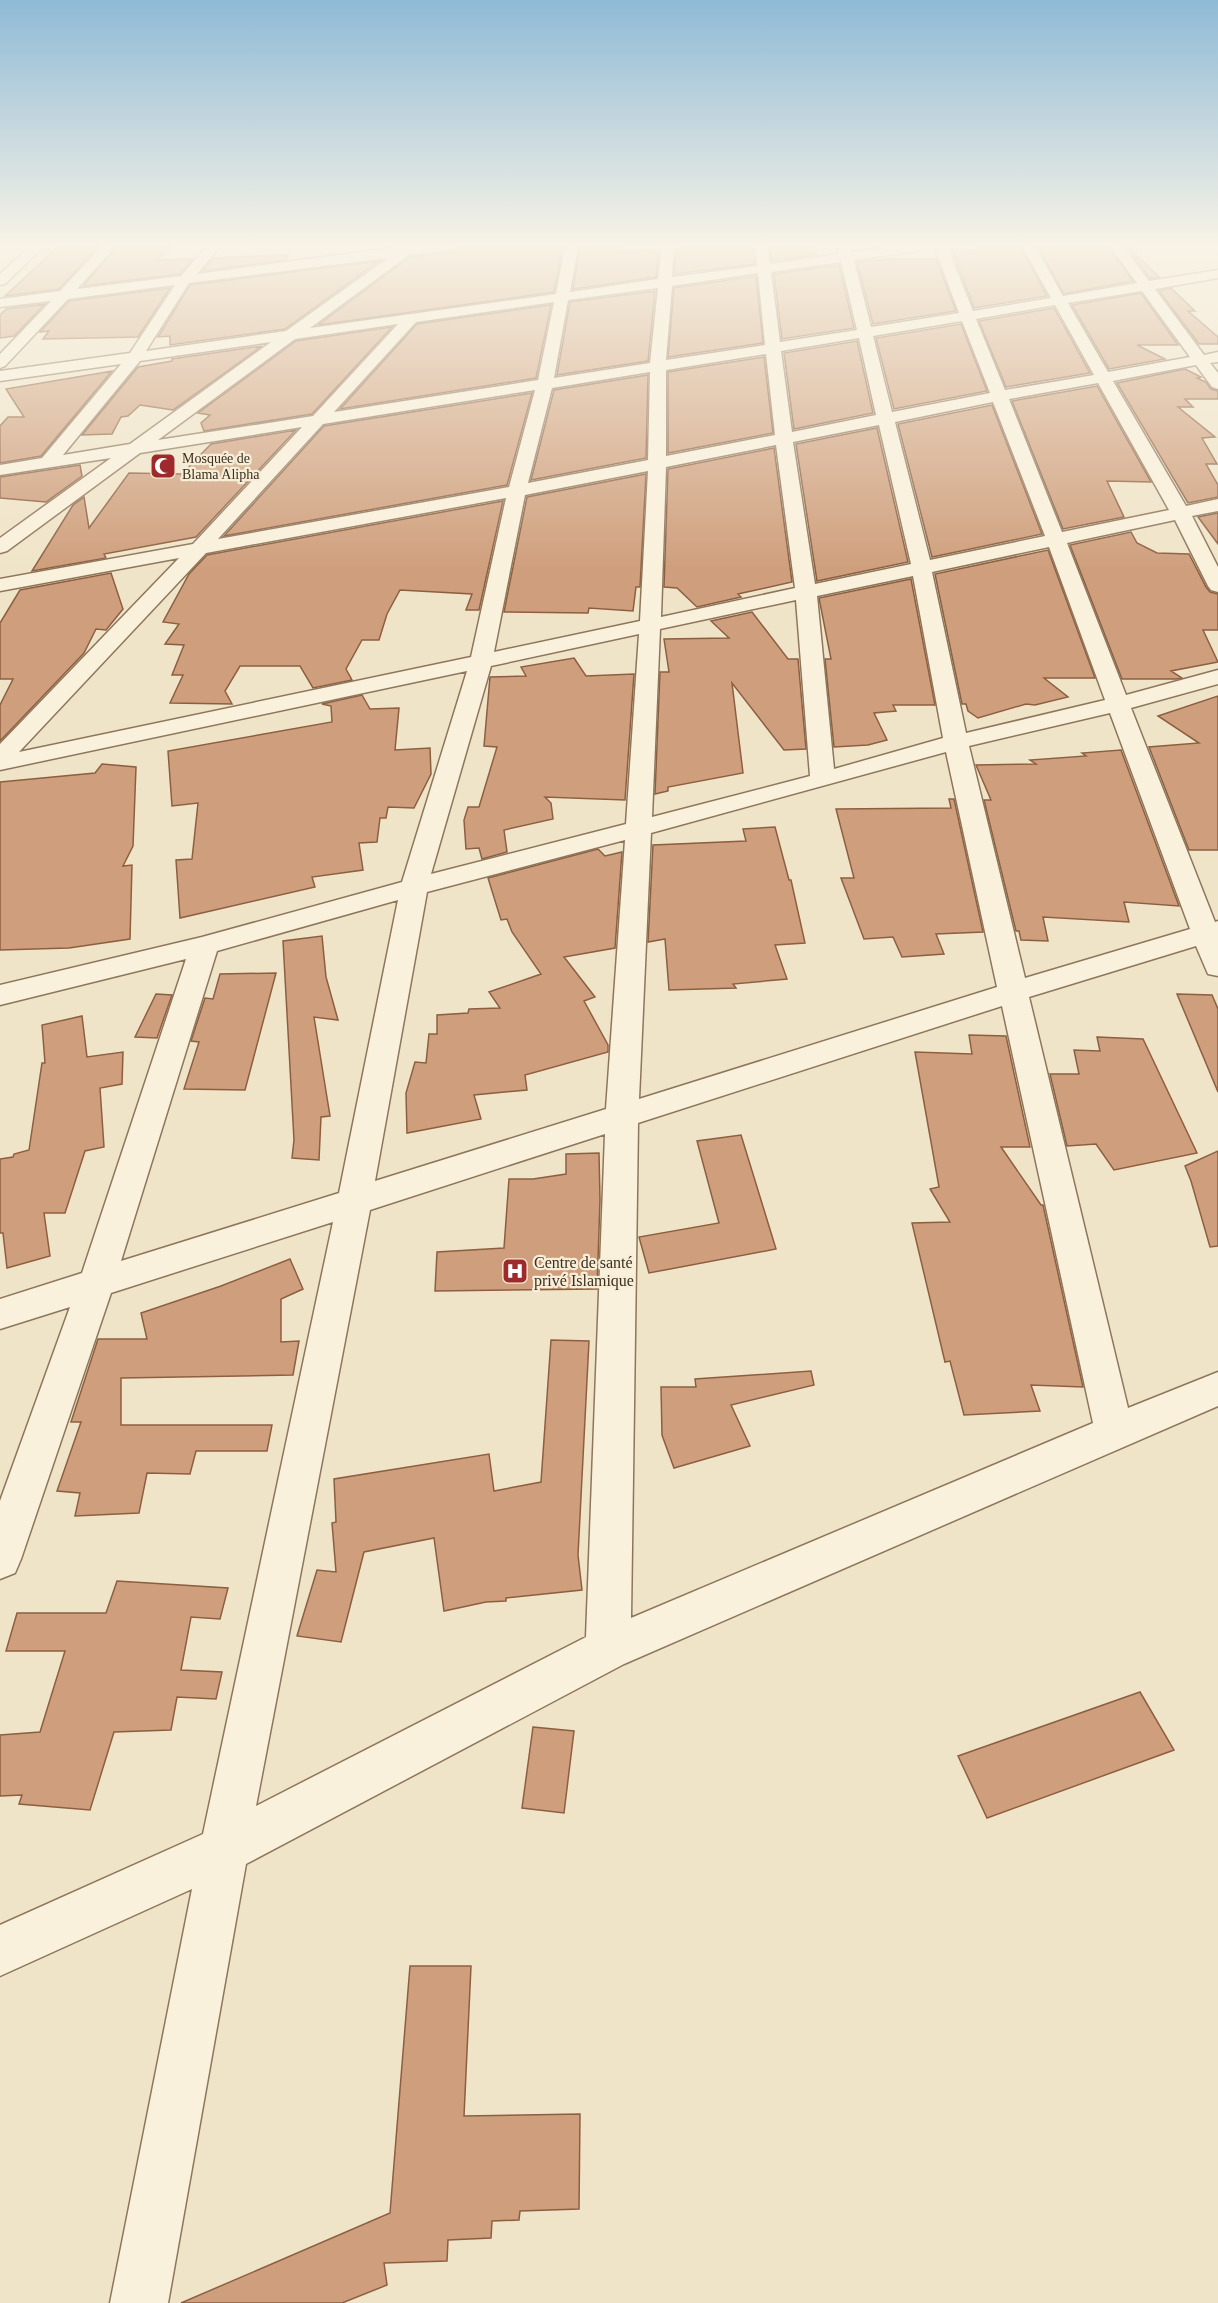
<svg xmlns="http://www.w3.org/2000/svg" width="1218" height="2303" viewBox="0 0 1218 2303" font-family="Georgia,serif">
<rect width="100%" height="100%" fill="#f0e4c8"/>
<path fill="#cf9f7d" stroke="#8d5f41" stroke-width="1.5" d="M 59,246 L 99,246 L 59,289 L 5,296 Z
M 118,246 L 173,246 L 157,260 L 193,259 L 180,274 L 83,286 Z
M 459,246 L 563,246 L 554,292 L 318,325 L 410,257 L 451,252 Z
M 580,246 L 621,246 L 620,250 L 659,251 L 656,277 L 573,289 Z
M 680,246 L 753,246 L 755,264 L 674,274 L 676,251 L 680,251 Z
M 769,246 L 813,246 L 816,255 L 772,261 Z
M 1001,246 L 1020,246 L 1047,296 L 974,308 L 952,249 L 979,250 L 978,247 Z
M 1038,246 L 1108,246 L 1133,281 L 1064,294 Z
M 1127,246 L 1159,277 L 1150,279 Z
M 288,255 L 286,260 L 202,271 L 213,258 Z
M 889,259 L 936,259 L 956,311 L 873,324 L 857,262 Z
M 379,261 L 285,329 L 170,345 L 170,336 L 158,337 L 190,285 Z
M 839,265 L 854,328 L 782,339 L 774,274 Z
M 756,276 L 763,343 L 668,357 L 674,288 Z
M 170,288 L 138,337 L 43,339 L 49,331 L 40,332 L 69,301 Z
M 1171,288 L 1195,311 L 1188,311 L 1218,337 L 1218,344 L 1199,344 L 1159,291 Z
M 655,291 L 648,361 L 557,375 L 570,302 Z
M 1141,293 L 1178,345 L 1137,345 L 1165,359 L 1109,369 L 1072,305 Z
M 45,304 L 14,336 L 0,338 L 0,315 L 6,309 Z
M 551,305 L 536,378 L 340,409 L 417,324 Z
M 1054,308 L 1090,373 L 1006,387 L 979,321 Z
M 961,324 L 987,391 L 894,409 L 876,338 Z
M 392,327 L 312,414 L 204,431 L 201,423 L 210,415 L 198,413 L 296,341 Z
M 857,341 L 873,413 L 794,429 L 784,353 Z
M 262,346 L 173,410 L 140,405 L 128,416 L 121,417 L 112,434 L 82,435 L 138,367 L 172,361 L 172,359 Z
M 764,357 L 773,433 L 668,453 L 668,372 Z
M 1185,369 L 1201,377 L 1197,378 L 1206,382 L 1211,389 L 1218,391 L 1218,399 L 1185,399 L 1193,407 L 1178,407 L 1215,437 L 1202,438 L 1217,464 L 1206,464 L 1218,485 L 1218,497 L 1188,503 L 1117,383 Z
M 112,371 L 41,456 L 0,463 L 0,426 L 8,417 L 24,417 L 6,389 Z
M 648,375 L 646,458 L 531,480 L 554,390 Z
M 1097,386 L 1151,482 L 1107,481 L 1124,517 L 1063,529 L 1012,401 Z
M 532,393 L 507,485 L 224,536 L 324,426 Z
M 992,405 L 1042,534 L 932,557 L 898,424 Z
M 877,428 L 908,562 L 817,581 L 796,444 Z
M 296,430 L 196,537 L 104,554 L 106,558 L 32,571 L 73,505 L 84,497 L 89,528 L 129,473 L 182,474 L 211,444 Z
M 774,448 L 792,582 L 738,594 L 741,597 L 697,607 L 677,588 L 664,587 L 668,469 Z
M 80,465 L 82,476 L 46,502 L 0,498 L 0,477 Z
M 646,474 L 640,587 L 636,587 L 633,611 L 589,608 L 588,613 L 504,612 L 527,497 Z
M 503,501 L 479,610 L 466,610 L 472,594 L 400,590 L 387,614 L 379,640 L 362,640 L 346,669 L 352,680 L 313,688 L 300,666 L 240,666 L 225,691 L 232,704 L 170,703 L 183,675 L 172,675 L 184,645 L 165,644 L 179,624 L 163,622 L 189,574 L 207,555 Z
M 1218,513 L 1218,544 L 1198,517 Z
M 1131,532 L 1137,543 L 1157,553 L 1189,554 L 1206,587 L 1210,592 L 1218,594 L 1218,630 L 1203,630 L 1218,662 L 1171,671 L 1182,678 L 1176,679 L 1122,679 L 1070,545 Z
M 1048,550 L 1095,678 L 1044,678 L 1068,697 L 1035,705 L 1026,704 L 978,718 L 968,711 L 966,704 L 962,704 L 935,574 Z
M 111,573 L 123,609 L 106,630 L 96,629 L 84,653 L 0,741 L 0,705 L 13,679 L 0,679 L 0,623 L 20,590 Z
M 911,579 L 935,705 L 893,705 L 896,711 L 874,713 L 887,740 L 868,745 L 834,747 L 825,659 L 831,659 L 819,598 Z
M 752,612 L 788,659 L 798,659 L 806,749 L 784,750 L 732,683 L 743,773 L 668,787 L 668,791 L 655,794 L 660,672 L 669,672 L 664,639 L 729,638 L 711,621 Z
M 574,658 L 586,676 L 634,674 L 625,800 L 545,797 L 551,803 L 553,819 L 504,830 L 507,852 L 482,859 L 479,848 L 466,849 L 464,820 L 468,807 L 479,807 L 497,747 L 484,746 L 490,677 L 526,676 L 521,667 Z
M 362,695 L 370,709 L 399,708 L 395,750 L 430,748 L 431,774 L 414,808 L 388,807 L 386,818 L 380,818 L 377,842 L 359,843 L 363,870 L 312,877 L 315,887 L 180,918 L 176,860 L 192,859 L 198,803 L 172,806 L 168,751 L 332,722 L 331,706 L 322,704 Z
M 1218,696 L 1218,850 L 1189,850 L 1149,747 L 1199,743 L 1158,716 Z
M 1121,750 L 1179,906 L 1124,902 L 1129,922 L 1043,917 L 1048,941 L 1021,940 L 1019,931 L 1016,931 L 984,800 L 991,800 L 976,765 L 1036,764 L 1030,760 L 1086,756 L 1082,753 Z
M 102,764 L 136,767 L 133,846 L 123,866 L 132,865 L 130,939 L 69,948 L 0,950 L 0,782 L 95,773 Z
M 949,799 L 954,799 L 983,932 L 936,934 L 944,954 L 902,957 L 893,937 L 864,939 L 841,878 L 854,878 L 836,809 L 951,808 Z
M 775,827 L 789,880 L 791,880 L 805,943 L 775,945 L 787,979 L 733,984 L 736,988 L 669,990 L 665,939 L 648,942 L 653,845 L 746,841 L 743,829 Z
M 598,849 L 605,856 L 622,852 L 615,948 L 564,957 L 595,997 L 584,1001 L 608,1045 L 608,1052 L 525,1075 L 527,1090 L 474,1095 L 481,1119 L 407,1133 L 406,1093 L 415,1062 L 426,1063 L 429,1034 L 437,1034 L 437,1015 L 468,1013 L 469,1009 L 500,1008 L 489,992 L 541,974 L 512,932 L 507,919 L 501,920 L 488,878 Z
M 322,936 L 326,977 L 338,1020 L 314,1017 L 330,1116 L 321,1117 L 319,1160 L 292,1158 L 294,1140 L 283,941 Z
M 276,973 L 245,1090 L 184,1089 L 199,1042 L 191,1041 L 205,998 L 213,999 L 220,974 Z
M 156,994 L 172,995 L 157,1038 L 135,1037 Z
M 1177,994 L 1212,995 L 1218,1009 L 1218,1092 Z
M 82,1016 L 87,1057 L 123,1052 L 122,1084 L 100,1088 L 104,1147 L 85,1151 L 65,1213 L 44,1213 L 50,1256 L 7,1268 L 3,1233 L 0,1233 L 0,1159 L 13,1157 L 14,1154 L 29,1150 L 42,1063 L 45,1063 L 42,1025 Z
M 969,1035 L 1006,1036 L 1030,1147 L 1001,1147 L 1041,1205 L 1043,1205 L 1083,1387 L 1031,1385 L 1040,1411 L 964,1415 L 950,1361 L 945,1362 L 912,1223 L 950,1222 L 930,1189 L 939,1187 L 915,1052 L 972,1054 Z
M 1097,1037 L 1143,1039 L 1197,1153 L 1114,1170 L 1096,1144 L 1067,1146 L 1050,1074 L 1079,1074 L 1074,1050 L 1100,1051 Z
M 741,1135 L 776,1249 L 649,1273 L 639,1237 L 719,1223 L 697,1141 Z
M 1218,1151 L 1218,1246 L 1210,1247 L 1191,1181 L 1185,1166 Z
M 599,1153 L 600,1200 L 597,1289 L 435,1291 L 437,1252 L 504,1248 L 509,1179 L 533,1179 L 566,1174 L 566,1154 Z
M 290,1259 L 303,1289 L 281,1299 L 281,1342 L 299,1341 L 293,1375 L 121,1378 L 121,1425 L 272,1425 L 267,1451 L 196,1451 L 190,1474 L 147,1473 L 139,1513 L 75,1516 L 80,1493 L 57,1491 L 81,1422 L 71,1422 L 98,1339 L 147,1339 L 141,1313 L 221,1286 Z
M 551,1340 L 589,1341 L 578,1555 L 582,1590 L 506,1598 L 506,1601 L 486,1602 L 444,1611 L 434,1538 L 364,1552 L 341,1642 L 297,1636 L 317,1570 L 336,1572 L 332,1523 L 336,1522 L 334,1479 L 489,1454 L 494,1491 L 541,1482 Z
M 811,1371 L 814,1385 L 731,1405 L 750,1446 L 674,1468 L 662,1435 L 661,1387 L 696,1387 L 695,1379 Z
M 117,1581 L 228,1588 L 220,1619 L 191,1617 L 181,1670 L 222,1672 L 216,1699 L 177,1697 L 171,1730 L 114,1732 L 90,1810 L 19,1804 L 22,1795 L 0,1796 L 0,1735 L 40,1732 L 65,1651 L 6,1651 L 17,1613 L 106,1613 Z
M 1140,1692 L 1174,1750 L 987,1818 L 958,1756 Z
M 533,1727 L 574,1731 L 564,1813 L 522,1808 Z
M 410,1966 L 471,1966 L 464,2116 L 580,2114 L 579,2209 L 520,2211 L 519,2220 L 492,2221 L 491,2238 L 448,2240 L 447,2261 L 384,2263 L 387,2285 L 342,2303 L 181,2303 L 390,2213 Z"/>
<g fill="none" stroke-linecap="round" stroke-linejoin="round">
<g stroke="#8d765c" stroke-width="3">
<path id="minor" d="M 30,246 L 44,246 L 5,284 L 0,285 L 0,274 Z
M 102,246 L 116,246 L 77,289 L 181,276 L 207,246 L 220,246 L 197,274 L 404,246 L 457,246 L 451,250 L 409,255 L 310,328 L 556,294 L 565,246 L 578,246 L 570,292 L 658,279 L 662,246 L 674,246 L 672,277 L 757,266 L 755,246 L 767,246 L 770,264 L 839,254 L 838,246 L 851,246 L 852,252 L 893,246 L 930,246 L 924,250 L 854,260 L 871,327 L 959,313 L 934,246 L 947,246 L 973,311 L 1051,298 L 1022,246 L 1035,246 L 1063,296 L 1137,283 L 1110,246 L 1123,246 L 1149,281 L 1218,270 L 1218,278 L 1155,289 L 1204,355 L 1218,352 L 1218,362 L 1210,363 L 1218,373 L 1218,389 L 1212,387 L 1196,365 L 1113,381 L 1186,506 L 1218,499 L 1218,511 L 1192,516 L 1218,567 L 1218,592 L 1211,590 L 1208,586 L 1175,520 L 1067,543 L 1126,695 L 1218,670 L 1218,684 L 1131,708 L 1215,922 L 1218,921 L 1218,976 L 1208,974 L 1196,946 L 1029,997 L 1128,1408 L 1218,1372 L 1218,1406 L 624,1664 L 246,1864 L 168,2303 L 110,2303 L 192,1889 L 0,1976 L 0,1925 L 203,1834 L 333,1222 L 111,1293 L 21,1559 L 15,1573 L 0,1579 L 0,1501 L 70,1307 L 0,1329 L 0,1299 L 82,1273 L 186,959 L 0,1005 L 0,985 L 202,937 L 402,882 L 467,671 L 0,770 L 0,744 L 179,558 L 0,591 L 0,579 L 193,544 L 302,427 L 140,453 L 7,551 L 0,553 L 0,538 L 111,458 L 0,475 L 0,465 L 42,458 L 121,364 L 0,381 L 0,371 L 130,353 L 175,285 L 68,299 L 5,366 L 0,368 L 0,354 L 51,301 L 0,307 L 0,299 L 60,291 ZM 388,258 L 286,331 L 146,351 L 189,283 ZM 841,262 L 857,330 L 780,342 L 771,272 ZM 758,273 L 765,345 L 666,360 L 672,286 ZM 658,288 L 650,363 L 554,378 L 568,300 ZM 1142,291 L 1190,357 L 1108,372 L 1068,303 ZM 554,302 L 538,380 L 334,412 L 416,322 ZM 1055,305 L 1094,375 L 1005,390 L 976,319 ZM 962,321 L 990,393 L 892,412 L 873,336 ZM 398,324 L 313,416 L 158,440 L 295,339 ZM 859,338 L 876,415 L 792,432 L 781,351 ZM 271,342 L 130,444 L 63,455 L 140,361 ZM 766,354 L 775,435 L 666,456 L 666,370 ZM 650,372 L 648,460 L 528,483 L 552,388 ZM 1098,383 L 1169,510 L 1062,532 L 1009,399 ZM 535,390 L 509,487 L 218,539 L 323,424 ZM 993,402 L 1045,536 L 930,560 L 895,422 ZM 879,425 L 911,564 L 815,584 L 793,442 ZM 776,445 L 795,588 L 661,617 L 666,467 ZM 648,471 L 640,621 L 494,652 L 525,495 ZM 506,498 L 471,657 L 19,752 L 206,553 ZM 1049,547 L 1105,700 L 966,733 L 932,572 ZM 913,576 L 943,738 L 834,769 L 817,596 ZM 796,600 L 810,776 L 652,817 L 660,629 ZM 639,634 L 626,824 L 431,874 L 491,666 ZM 1110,713 L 1190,929 L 1025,978 L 969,746 ZM 946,752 L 997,987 L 639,1099 L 651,833 ZM 625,840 L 606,1109 L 375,1181 L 427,892 ZM 398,900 L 339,1193 L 121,1261 L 217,951 ZM 1002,1006 L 1093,1423 L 631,1618 L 638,1123 ZM 605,1134 L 586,1637 L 256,1806 L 370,1210 Z"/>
</g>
<use href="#minor" fill="#faf1dc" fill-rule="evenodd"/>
</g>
<linearGradient id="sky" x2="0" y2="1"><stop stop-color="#8fbad6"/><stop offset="0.43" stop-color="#f8f3e6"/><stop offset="1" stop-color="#f8f3e6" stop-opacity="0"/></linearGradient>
<rect width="1218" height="569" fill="url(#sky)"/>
<defs>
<g id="mosque-square" transform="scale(1.35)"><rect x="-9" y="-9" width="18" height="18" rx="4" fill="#9e2a2b" stroke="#f7eed8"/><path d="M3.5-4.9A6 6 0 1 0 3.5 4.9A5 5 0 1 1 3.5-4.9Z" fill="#fff"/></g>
<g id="hospital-square" transform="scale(1.35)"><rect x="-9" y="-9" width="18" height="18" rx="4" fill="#9e2a2b" stroke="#f7eed8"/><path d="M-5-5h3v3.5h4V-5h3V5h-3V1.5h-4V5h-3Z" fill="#fff"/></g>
</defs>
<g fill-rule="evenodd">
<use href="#mosque-square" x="163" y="466"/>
<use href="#hospital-square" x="515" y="1271"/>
</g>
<g text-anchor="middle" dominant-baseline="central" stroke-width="4.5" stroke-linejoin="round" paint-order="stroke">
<g font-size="14" fill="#3d2e20" stroke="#f7eed8" text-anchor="start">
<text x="182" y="458">Mosquée de<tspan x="182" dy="16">Blama Alipha</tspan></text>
</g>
<g font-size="16" fill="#3d2e20" stroke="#f7eed8" text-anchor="start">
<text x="534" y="1262">Centre de santé<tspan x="534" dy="18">privé Islamique</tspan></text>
</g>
</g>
</svg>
